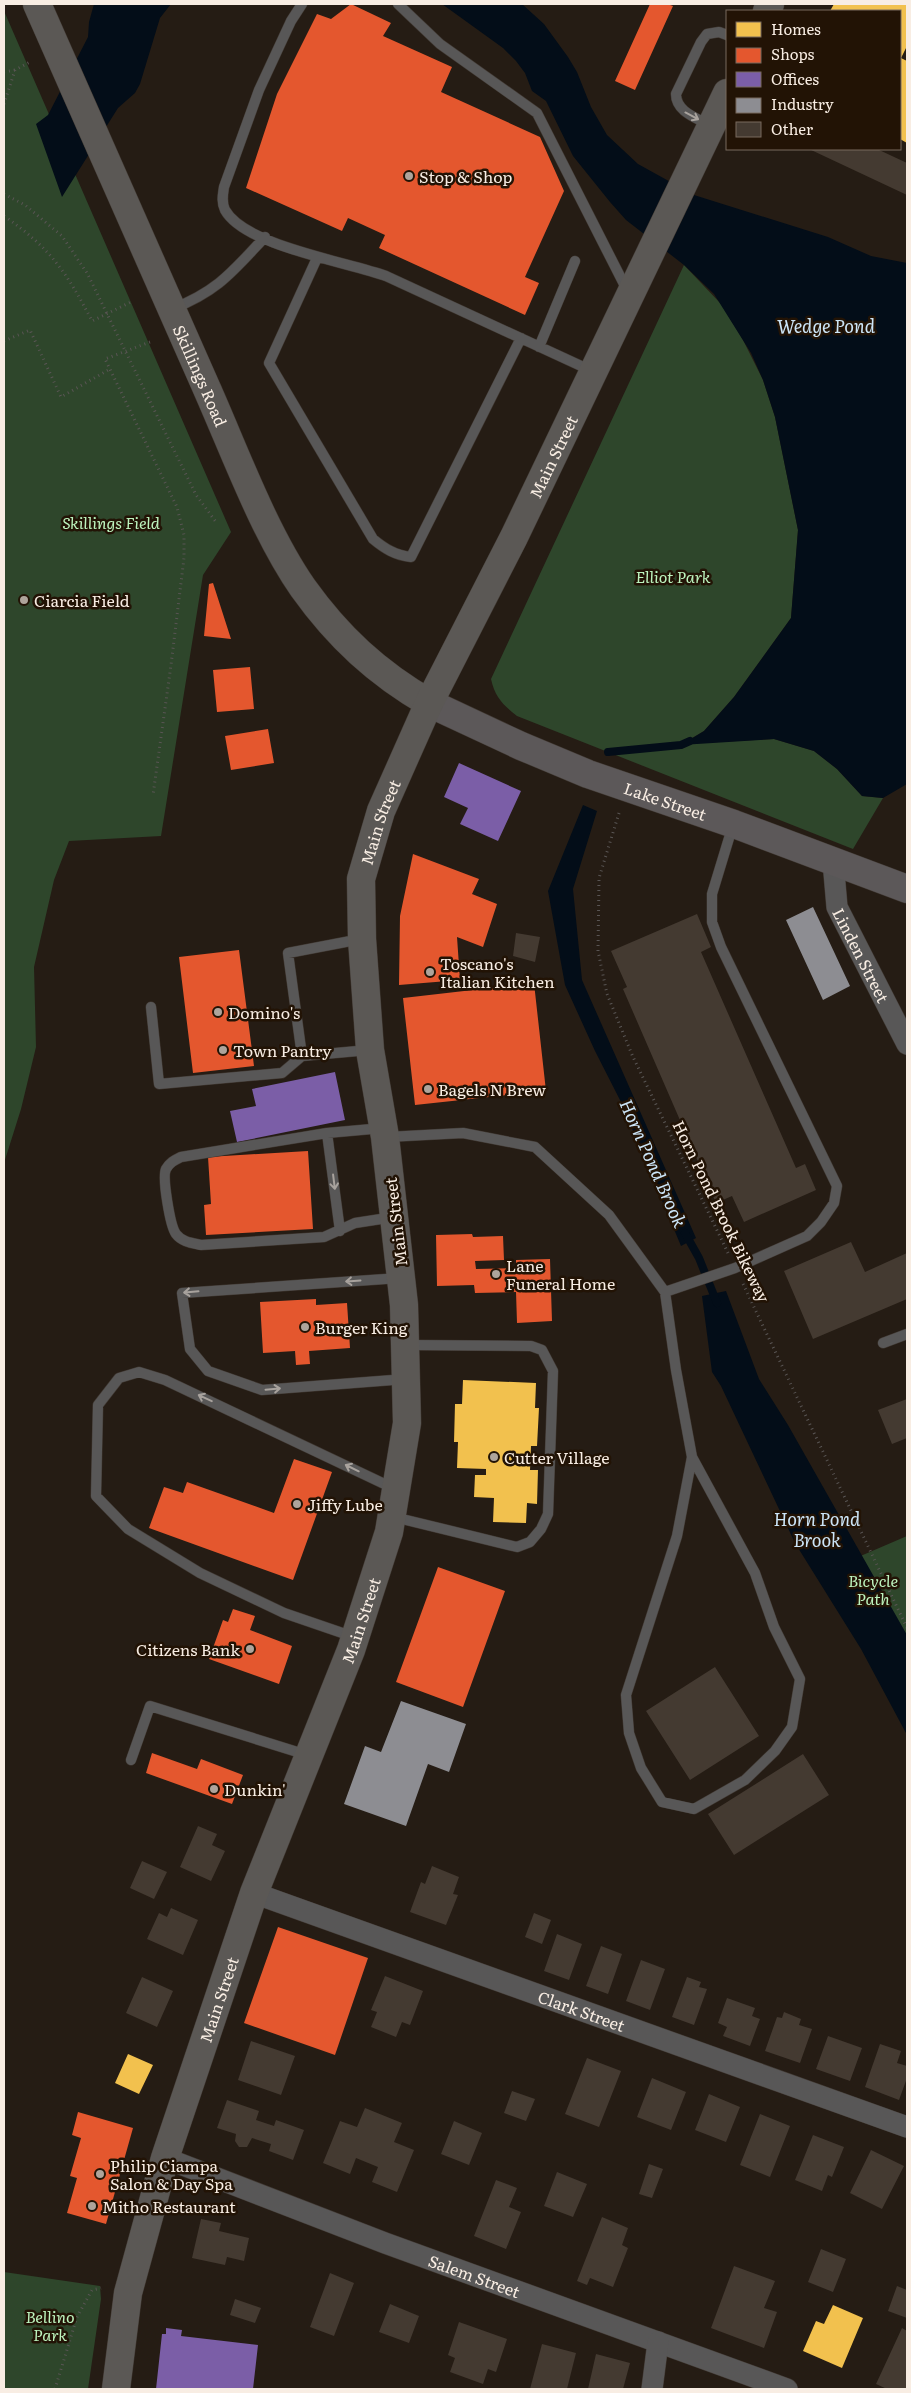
<svg xmlns="http://www.w3.org/2000/svg" width="911" height="2393" viewBox="0 0 911 2393" font-family="Literata,serif">
<rect width="100%" height="100%" fill="#251c14"/>
<path fill="#2e462b" d="M 4,11 L 231,532 L 203,575 L 161,836 L 69,841 L 54,880 L 34,967 L 36,1047 L 21,1109 L 4,1163 Z
M 684,265 L 722,305 L 743,340 L 763,380 L 775,417 L 798,530 L 791,618 L 734,697 L 704,731 L 682,744 L 774,739 L 814,751 L 837,769 L 862,796 L 883,798 L 853,849 L 517,716 C 503,705 495,697 491,679 Z
M 907,1536 L 907,1716 L 821,1573 Z
M 4,2272 L 100,2286 L 101,2299 L 88,2389 L 4,2389 Z"/>
<path fill="#030d18" d="M 94,4 L 171,4 L 160,18 L 140,84 L 135,93 L 118,108 L 62,197 L 36,124 L 48,115 L 88,37 L 89,22 Z
M 442,4 L 522,4 L 544,24 L 568,57 L 577,72 L 591,107 L 607,135 L 638,164 L 694,195 L 828,237 L 871,256 L 907,263 L 907,784 L 883,798 L 862,796 L 837,769 L 814,751 L 774,739 L 681,745 L 704,731 L 734,697 L 791,618 L 798,530 L 775,417 L 763,380 L 751,353 L 714,294 L 684,265 L 626,220 L 610,202 L 573,156 L 546,101 L 532,91 L 525,73 L 516,61 L 503,48 Z
M 583,805 L 597,811 L 573,889 L 582,980 L 696,1238 L 681,1246 L 621,1102 L 595,1051 L 565,985 L 548,891 Z
M 726,1291 L 759,1379 L 788,1425 L 907,1635 L 907,1735 L 861,1649 L 795,1543 L 721,1386 L 712,1372 L 702,1296 Z"/>
<path fill="#f2c14e" d="M 834,4 L 907,4 L 907,46 L 901,58 L 907,61 L 907,143 L 900,139 L 900,11 L 830,11 Z
M 463,1380 L 536,1383 L 535,1408 L 539,1408 L 537,1446 L 531,1446 L 530,1470 L 538,1470 L 537,1504 L 527,1503 L 526,1523 L 493,1522 L 494,1498 L 474,1497 L 475,1475 L 486,1475 L 486,1469 L 457,1468 L 458,1442 L 454,1442 L 455,1404 L 462,1404 Z
M 128,2054 L 153,2065 L 139,2094 L 115,2083 Z
M 833,2305 L 863,2318 L 842,2368 L 803,2351 L 816,2321 L 824,2324 Z"/>
<path fill="#e4572e" d="M 351,4 L 391,23 L 383,36 L 452,67 L 441,92 L 540,137 L 564,191 L 525,277 L 539,283 L 525,315 L 379,248 L 385,235 L 348,218 L 342,231 L 246,188 L 277,94 L 317,14 L 331,19 Z
M 650,4 L 667,4 L 673,6 L 635,90 L 615,81 Z
M 213,583 L 231,639 L 204,636 L 209,584 Z
M 250,667 L 254,709 L 217,712 L 213,670 Z
M 268,729 L 274,763 L 231,770 L 225,736 Z
M 413,854 L 479,879 L 472,894 L 497,904 L 483,947 L 457,937 L 460,980 L 399,985 L 400,916 Z
M 239,950 L 254,1066 L 193,1073 L 179,957 Z
M 534,983 L 546,1091 L 415,1105 L 403,998 Z
M 308,1151 L 313,1229 L 206,1235 L 204,1205 L 211,1204 L 208,1157 Z
M 472,1234 L 473,1237 L 503,1236 L 504,1260 L 475,1261 L 476,1269 L 516,1268 L 516,1260 L 550,1259 L 552,1321 L 517,1323 L 516,1292 L 475,1293 L 474,1285 L 437,1286 L 436,1235 Z
M 316,1299 L 316,1305 L 347,1303 L 350,1348 L 309,1351 L 310,1364 L 296,1365 L 295,1351 L 263,1353 L 260,1302 Z
M 294,1459 L 332,1472 L 293,1580 L 149,1528 L 164,1487 L 183,1493 L 187,1482 L 274,1513 Z
M 438,1567 L 505,1591 L 463,1707 L 396,1682 Z
M 233,1609 L 255,1616 L 250,1630 L 292,1646 L 279,1684 L 209,1659 L 223,1620 L 228,1622 Z
M 152,1753 L 197,1769 L 201,1759 L 243,1775 L 232,1804 L 146,1773 Z
M 278,1927 L 368,1958 L 335,2055 L 244,2023 Z
M 78,2112 L 133,2128 L 106,2224 L 67,2213 L 77,2178 L 70,2176 L 81,2138 L 72,2135 Z"/>
<path fill="#7b5ea7" d="M 459,763 L 521,791 L 498,841 L 460,824 L 468,808 L 444,797 Z
M 335,1072 L 345,1120 L 237,1142 L 230,1111 L 256,1106 L 252,1089 Z
M 166,2328 L 182,2330 L 181,2336 L 258,2345 L 253,2389 L 156,2389 L 162,2334 L 166,2334 Z"/>
<path fill="#8d8d92" d="M 813,907 L 850,986 L 823,1000 L 786,920 Z
M 401,1701 L 466,1724 L 449,1772 L 428,1764 L 406,1826 L 344,1804 L 365,1746 L 381,1752 Z"/>
<g fill="none" stroke-linecap="round" stroke-linejoin="round">
<path stroke="#030d18" stroke-width="8" d="M 608,752 L 681,745 L 690,741
M 685,1233 L 699,1258 L 717,1303"/>
</g>
<path fill="#443a31" d="M 809,149 L 877,149 L 907,163 L 907,195 Z
M 697,914 L 711,947 L 701,952 L 796,1168 L 805,1164 L 816,1190 L 744,1222 L 732,1196 L 716,1203 L 623,989 L 627,987 L 611,951 Z
M 516,933 L 540,937 L 535,962 L 513,956 Z
M 851,1242 L 865,1272 L 907,1253 L 907,1299 L 813,1339 L 784,1271 Z
M 907,1399 L 907,1438 L 892,1444 L 878,1410 Z
M 715,1667 L 759,1736 L 690,1780 L 646,1711 Z
M 803,1754 L 829,1795 L 734,1855 L 708,1814 Z
M 198,1826 L 217,1834 L 212,1845 L 225,1851 L 211,1881 L 180,1867 Z
M 142,1861 L 167,1872 L 154,1899 L 130,1888 Z
M 432,1866 L 459,1877 L 453,1894 L 458,1895 L 446,1925 L 410,1912 L 421,1882 L 425,1884 Z
M 171,1908 L 198,1920 L 183,1955 L 147,1939 L 159,1913 L 167,1917 Z
M 534,1913 L 551,1920 L 542,1944 L 525,1937 Z
M 557,1934 L 582,1944 L 569,1980 L 544,1971 Z
M 601,1946 L 622,1954 L 608,1994 L 586,1986 Z
M 641,1960 L 665,1969 L 650,2010 L 626,2001 Z
M 385,1976 L 423,1991 L 410,2025 L 402,2022 L 396,2037 L 371,2027 L 377,2012 L 371,2010 Z
M 142,1977 L 173,1991 L 157,2027 L 126,2013 Z
M 687,1977 L 701,1982 L 699,1987 L 707,1989 L 694,2025 L 672,2017 Z
M 727,1998 L 755,2008 L 752,2016 L 760,2019 L 750,2046 L 723,2036 L 727,2027 L 718,2023 Z
M 784,2012 L 801,2019 L 799,2025 L 812,2029 L 800,2063 L 765,2051 L 777,2017 L 782,2018 Z
M 828,2036 L 862,2048 L 850,2081 L 816,2069 Z
M 251,2041 L 295,2056 L 281,2095 L 238,2080 Z
M 880,2044 L 901,2051 L 897,2063 L 907,2066 L 907,2078 L 899,2100 L 865,2087 Z
M 587,2058 L 621,2071 L 599,2127 L 565,2114 Z
M 652,2078 L 686,2092 L 671,2130 L 637,2117 Z
M 512,2091 L 535,2099 L 526,2121 L 504,2113 Z
M 709,2094 L 740,2107 L 726,2142 L 695,2130 Z
M 227,2100 L 259,2111 L 256,2120 L 274,2126 L 276,2120 L 304,2130 L 293,2160 L 269,2151 L 271,2144 L 252,2138 L 247,2147 L 239,2147 L 235,2141 L 236,2134 L 217,2128 Z
M 365,2108 L 402,2123 L 394,2142 L 414,2150 L 397,2192 L 372,2182 L 378,2167 L 356,2158 L 350,2174 L 323,2163 L 340,2121 L 357,2127 Z
M 760,2114 L 790,2126 L 770,2177 L 740,2165 Z
M 454,2121 L 482,2133 L 469,2165 L 441,2154 Z
M 813,2135 L 844,2147 L 832,2177 L 828,2175 L 822,2191 L 795,2180 Z
M 871,2150 L 904,2166 L 882,2209 L 850,2193 Z
M 649,2164 L 663,2169 L 652,2198 L 639,2194 Z
M 557,2172 L 587,2184 L 573,2217 L 544,2206 Z
M 496,2180 L 517,2188 L 509,2207 L 521,2212 L 506,2249 L 474,2236 Z
M 602,2217 L 628,2228 L 622,2245 L 628,2248 L 613,2287 L 590,2278 L 587,2285 L 577,2281 Z
M 201,2219 L 221,2223 L 219,2231 L 249,2238 L 244,2261 L 227,2257 L 225,2265 L 192,2258 Z
M 821,2249 L 846,2259 L 833,2292 L 808,2282 Z
M 734,2266 L 775,2281 L 764,2308 L 777,2312 L 764,2348 L 711,2328 Z
M 330,2273 L 354,2283 L 334,2336 L 310,2327 Z
M 897,2286 L 907,2290 L 907,2318 L 888,2311 Z
M 235,2299 L 261,2308 L 255,2323 L 230,2315 Z
M 390,2304 L 419,2316 L 409,2343 L 379,2332 Z
M 459,2322 L 507,2339 L 496,2372 L 488,2369 L 483,2384 L 450,2372 L 455,2358 L 448,2355 Z
M 902,2328 L 907,2331 L 907,2389 L 887,2389 L 876,2384 Z
M 542,2344 L 576,2353 L 567,2389 L 530,2389 Z
M 596,2354 L 630,2363 L 623,2389 L 588,2389 Z"/>
<g fill="none" stroke-linecap="round" stroke-linejoin="round">
<g stroke="#413933" stroke-width="11">
<path id="lane" d="M 302,4 L 291,21 L 259,90 L 224,187 C 223,194 221,202 225,210 C 245,246 348,262 386,276 L 592,371
M 398,4 L 440,44 L 537,113 L 627,290
M 711,126 C 697,118 676,112 676,94 L 701,42 L 707,34 L 719,32 L 727,35
M 317,258 L 269,363 L 373,539 C 385,549 395,555 411,557 L 521,338
M 172,309 C 218,291 232,272 265,237
M 539,347 L 575,261
M 151,1007 L 159,1084 L 282,1073 L 302,1056 L 288,953 L 361,939
M 302,1056 L 369,1050
M 383,1128 L 327,1133 L 181,1157 C 175,1160 170,1162 166,1169 C 162,1177 170,1226 176,1234 C 182,1242 192,1243 201,1245 L 324,1237 L 355,1223 L 394,1217
M 327,1133 L 340,1231
M 387,1137 L 463,1133 L 535,1147 L 609,1215 L 665,1292 L 676,1370 L 692,1457 L 677,1536 L 626,1695 L 629,1733 L 641,1768 L 662,1802 L 694,1809 L 745,1780 L 775,1751 L 792,1727 L 800,1679 L 774,1627 L 755,1573 L 692,1457
M 400,1278 L 182,1293 L 190,1349 L 208,1371 L 262,1390 L 406,1379
M 665,1292 L 735,1268 L 807,1236 L 821,1222 L 834,1203 L 837,1186 L 721,947 L 712,922 L 712,894 L 733,825
M 883,1343 L 907,1334
M 394,1517 L 517,1547 L 530,1542 L 541,1529 L 548,1514 L 553,1371 L 542,1350 L 531,1346 L 406,1345
M 354,1637 L 284,1613 L 200,1573 L 128,1529 L 96,1496 L 98,1405 L 119,1378 L 139,1372 L 165,1380 L 395,1489
M 131,1760 L 150,1706 L 307,1755"/>
</g>
<g stroke="#413933" stroke-width="22">
<g id="street">
<path id="s1" d="M 833,861 L 837,907 L 907,1044"/>
<path id="s2" d="M 254,1893 L 907,2127"/>
<path id="s3" d="M 165,2158 L 385,2243 L 787,2389"/>
<path d="M 652,2389 L 658,2342"/>
</g>
</g>
<g stroke="#413933" stroke-width="29">
<g id="secondary">
<path id="s4" d="M 429,703 L 521,746 L 588,774 L 734,824 L 907,889"/>
</g>
</g>
<g stroke="#413933" stroke-width="29">
<g id="primary">
<path id="s5" d="M 37,4 C 93,133 150,261 207,389 C 235,452 264,532 303,588 C 338,637 377,673 429,703"/>
<path d="M 767,11 L 770,4"/>
<path id="s6" d="M 116,2389 L 128,2293 L 165,2158 L 254,1893 L 351,1650 L 389,1532 L 407,1423 L 404,1305 L 385,1137 L 370,1050 L 362,939 L 361,879 L 381,811 L 429,703 L 514,537 L 727,93"/>
</g>
</g>
<path stroke="#595554" stroke-width="3" stroke-dasharray="1 4" stroke-linecap="butt" d="M 4,72 L 15,70
M 4,104 L 15,70 L 30,62
M 4,194 L 25,205 L 62,236 L 87,273 L 196,495 L 216,522
M 4,216 C 50,248 66,271 92,321 L 133,301
M 4,341 L 30,330 L 61,397 L 110,369
M 150,342 L 105,359 L 177,507 L 184,535 L 184,558 L 171,665 L 153,795
M 619,813 L 599,878 L 598,951 L 607,994 L 633,1057 L 728,1253
M 743,1284 L 907,1628
M 55,2389 L 77,2317 L 92,2290 L 101,2288"/>
<use href="#lane" stroke="#585757" stroke-width="10"/>
<use href="#street" stroke="#585757" stroke-width="21"/>
<use href="#secondary" stroke="#5c5859" stroke-width="28"/>
<use href="#primary" stroke="#5b5855" stroke-width="28"/>
</g>
<defs><path id="oneway-shaft" d="M-6 0H5M1.5-3L5.5 0L1.5 3" fill="none" stroke-width="1.6" stroke-linecap="round" stroke-linejoin="round" transform="scale(1.25)"/></defs>
<g stroke="#a8a29d">
<use href="#oneway-shaft" transform="translate(692 116) rotate(28)"/>
<use href="#oneway-shaft" transform="translate(334 1182) rotate(83)"/>
<use href="#oneway-shaft" transform="translate(353 1281) rotate(176)"/>
<use href="#oneway-shaft" transform="translate(191 1292) rotate(175)"/>
<use href="#oneway-shaft" transform="translate(273 1389) rotate(-5)"/>
<use href="#oneway-shaft" transform="translate(205 1398) rotate(-155)"/>
<use href="#oneway-shaft" transform="translate(352 1468) rotate(-154)"/>
</g>
<g fill="#aea49b" stroke="#221305" stroke-width="2">
<circle cx="409" cy="176" r="5"/>
<circle cx="24" cy="600" r="5"/>
<circle cx="430" cy="972" r="5"/>
<circle cx="218" cy="1012" r="5"/>
<circle cx="223" cy="1050" r="5"/>
<circle cx="428" cy="1089" r="5"/>
<circle cx="496" cy="1274" r="5"/>
<circle cx="305" cy="1327" r="5"/>
<circle cx="494" cy="1457" r="5"/>
<circle cx="297" cy="1504" r="5"/>
<circle cx="250" cy="1649" r="5"/>
<circle cx="214" cy="1789" r="5"/>
<circle cx="100" cy="2174" r="5"/>
<circle cx="92" cy="2206" r="5"/>
</g>
<g text-anchor="middle" dominant-baseline="central" stroke-width="5" stroke-linejoin="round" paint-order="stroke">
<g font-size="16" fill="#f8ede3" stroke="#221305" text-anchor="start">
<text x="419" y="176">Stop &amp; Shop</text>
<text x="34" y="600">Ciarcia Field</text>
<text x="440" y="963">Toscano's<tspan x="440" dy="18">Italian Kitchen</tspan></text>
<text x="228" y="1012">Domino's</text>
<text x="233" y="1050">Town Pantry</text>
<text x="438" y="1089">Bagels N Brew</text>
<text x="506" y="1265">Lane<tspan x="506" dy="18">Funeral Home</tspan></text>
<text x="315" y="1327">Burger King</text>
<text x="504" y="1457">Cutter Village</text>
<text x="307" y="1504">Jiffy Lube</text>
<text x="240" y="1649" text-anchor="end">Citizens Bank</text>
<text x="224" y="1789">Dunkin'</text>
<text x="110" y="2165">Philip Ciampa<tspan x="110" dy="18">Salon &amp; Day Spa</tspan></text>
<text x="102" y="2206">Mitho Restaurant</text>
</g>
<g font-size="16" fill="#f8ede3" stroke="#221305">
<text stroke="none"><textPath href="#s5" startOffset="406">Skillings Road</textPath></text>
<text stroke="none"><textPath href="#s6" startOffset="2024">Main Street</textPath></text>
<text stroke="none"><textPath href="#s4" startOffset="256">Lake Street</textPath></text>
<text stroke="none"><textPath href="#s6" startOffset="1619">Main Street</textPath></text>
<text stroke="none"><textPath href="#s1" startOffset="100">Linden Street</textPath></text>
<text transform="translate(722 1211) rotate(64)">Horn Pond Brook Bikeway</text>
<text transform="translate(395 1222) rotate(-97)">Main Street</text>
<text stroke="none"><textPath href="#s6" startOffset="809">Main Street</textPath></text>
<text stroke="none"><textPath href="#s6" startOffset="404">Main Street</textPath></text>
<text stroke="none"><textPath href="#s2" startOffset="348">Clark Street</textPath></text>
<text stroke="none"><textPath href="#s3" startOffset="331">Salem Street</textPath></text>
</g>
<g font-size="16" font-style="italic" fill="#bdf4be" stroke="#221305">
<text x="111" y="522">Skillings Field</text>
<text x="673" y="576">Elliot Park</text>
<text x="873" y="1580">Bicycle<tspan x="873" dy="18">Path</tspan></text>
<text x="50" y="2316">Bellino<tspan x="50" dy="18">Park</tspan></text>
</g>
<g font-size="18" font-style="italic" fill="#cce5f8" stroke="#221305">
<text x="826" y="325">Wedge Pond</text>
<text transform="translate(654 1163) rotate(66)">Horn Pond Brook</text>
<text x="817" y="1518">Horn Pond<tspan x="817" dy="21">Brook</tspan></text>
</g>
</g>
<rect width="911" height="2393" fill="none" stroke="#f8ede3" stroke-width="10"/>
<rect x="726" y="10" width="175" height="140" fill="#221305" stroke="#786a5e"/>
<rect x="736" y="22" width="25" height="15" fill="#f2c14e" stroke="#786a5e"/>
<text x="771" y="35" font-size="15" fill="#f8ede3">Homes</text>
<rect x="736" y="48" width="25" height="15" fill="#e4572e" stroke="#786a5e"/>
<text x="771" y="60" font-size="15" fill="#f8ede3">Shops</text>
<rect x="736" y="72" width="25" height="15" fill="#7b5ea7" stroke="#786a5e"/>
<text x="771" y="85" font-size="15" fill="#f8ede3">Offices</text>
<rect x="736" y="98" width="25" height="15" fill="#8d8d92" stroke="#786a5e"/>
<text x="771" y="110" font-size="15" fill="#f8ede3">Industry</text>
<rect x="736" y="122" width="25" height="15" fill="#443a31" stroke="#786a5e"/>
<text x="771" y="135" font-size="15" fill="#f8ede3">Other</text>
</svg>
